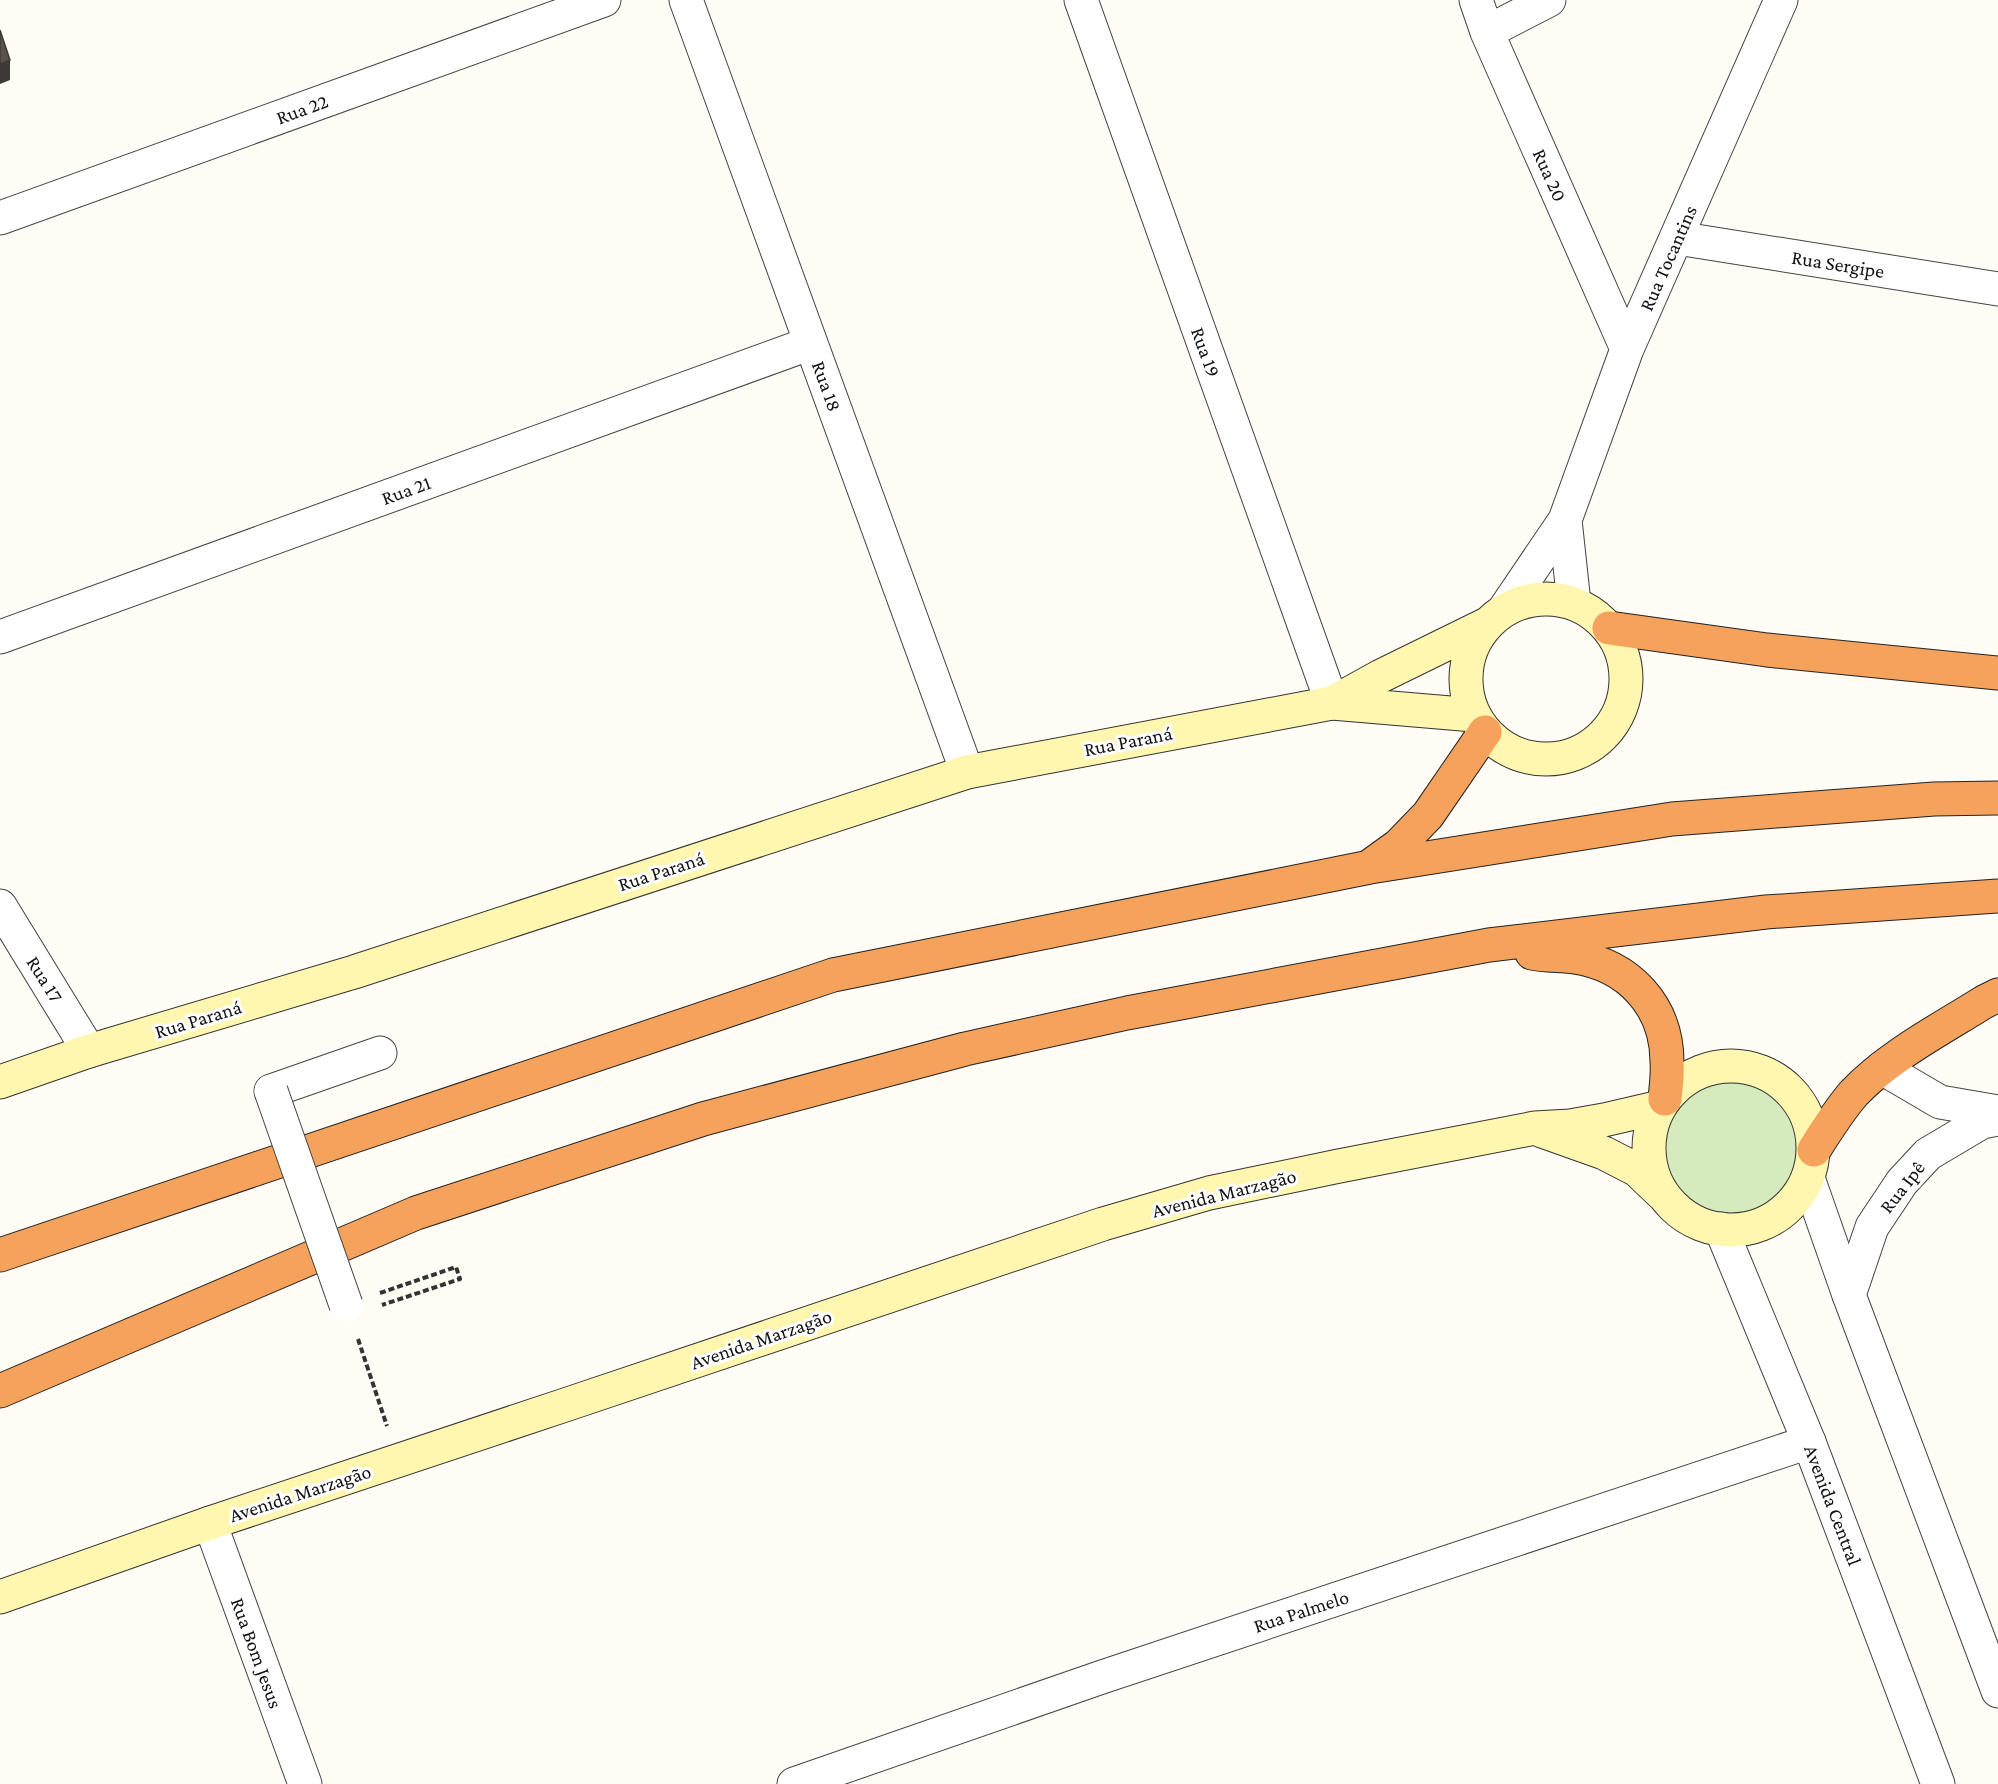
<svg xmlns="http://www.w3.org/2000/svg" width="1998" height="1784" viewBox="0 0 1998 1784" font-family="'Crimson Pro',serif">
<rect width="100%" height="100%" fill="#fffdf5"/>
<path fill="#d5ebbd" d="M1665 1149a68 68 0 1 1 136 0a68 68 0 1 1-136 0Z"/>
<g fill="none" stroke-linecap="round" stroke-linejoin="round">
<g stroke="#444" stroke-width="35">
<path id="pedestrian" d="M 271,1091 L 380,1053"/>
</g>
<g stroke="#444" stroke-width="35">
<path id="minor" d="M 686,0 L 967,772
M 1081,0 L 1332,703
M 1476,0 L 1487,32 L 1627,349
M 1487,32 L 1549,0
M 0,218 L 604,0
M 1677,238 L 1998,289
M 1565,520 L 1574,603
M 1504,610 L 1565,520 L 1627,349 L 1781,0
M 0,637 L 811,343
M 0,906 L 89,1051
M 1882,1068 L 1940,1102 L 1998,1112
M 1849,1295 L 1872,1227 L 1902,1182 L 1928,1154 L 1982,1122 L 1998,1119
M 210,1523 L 305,1784
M 794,1784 L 1102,1677 L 1809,1442"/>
</g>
<g stroke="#444" stroke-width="35">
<path id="tertiary" d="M 1808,1178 L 1849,1295 L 1998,1691
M 1721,1229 L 1809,1442 L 1938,1784"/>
</g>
<g stroke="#333" stroke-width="35">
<path id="secondary" d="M1466 679a80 80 0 1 1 160 0a80 80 0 1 1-160 0Z
M 1332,703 L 1381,676 L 1487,624
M1649 1148a82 82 0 1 1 164 0a82 82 0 1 1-164 0Z
M 0,1082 L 89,1051 L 354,972 L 967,772 L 1332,703 L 1474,715
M 1542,1131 L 1604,1153 L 1637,1170 L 1662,1194
M 0,1597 L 210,1523 L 568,1404 L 1103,1224 L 1209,1193 L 1339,1166 L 1535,1128 L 1570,1126 L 1604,1120 L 1660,1107"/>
</g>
<g stroke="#222" stroke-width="35">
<path id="motorway" d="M 1609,628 L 1767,650 L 1998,673
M 1370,866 L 1399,845 L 1428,815 L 1485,732
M 1532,953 C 1546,956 1560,955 1574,957 C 1629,965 1667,1006 1667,1062 C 1668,1074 1666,1087 1665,1099
M 1814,1150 C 1826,1131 1839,1110 1854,1093 C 1889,1056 1941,1029 1984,1002 L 1998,995
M 0,1255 L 833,975 L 1370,867 L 1672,819 L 1934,799 L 1998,798
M 0,1391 L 416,1213 L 703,1119 L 965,1049 L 1127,1013 L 1489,945 L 1766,912 L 1998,896"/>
</g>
<path stroke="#333" stroke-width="4" stroke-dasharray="6 3" stroke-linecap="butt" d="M 380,1293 L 456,1267 L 460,1279 L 382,1305
M 358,1339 L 387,1426"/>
<use href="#pedestrian" stroke="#fff" stroke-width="33"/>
<use href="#minor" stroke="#fff" stroke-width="33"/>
<use href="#tertiary" stroke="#fff" stroke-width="33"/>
<use href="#secondary" stroke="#fff6b0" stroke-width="33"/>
<use href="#motorway" stroke="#f5a25d" stroke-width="33"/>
<g stroke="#444" stroke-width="35" stroke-linecap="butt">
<path id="pedestrian-bridge" d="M 271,1091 L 346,1305"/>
</g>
<use href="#pedestrian-bridge" stroke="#fff" stroke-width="33"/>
</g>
<path fill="#3f3936" d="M 10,60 L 10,80 L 0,84 L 0,64 Z"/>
<path fill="#5a524d" stroke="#3f3936" stroke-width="1.5" d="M 0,30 L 10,60 L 0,64 Z"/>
<g text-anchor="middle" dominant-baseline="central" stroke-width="6" stroke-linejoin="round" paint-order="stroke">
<g font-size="20" fill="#111" stroke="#fff">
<text transform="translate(302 109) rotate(-20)">Rua 22</text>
<text transform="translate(1550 175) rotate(66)">Rua 20</text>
<text transform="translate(1668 258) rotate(-66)">Rua Tocantins</text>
<text transform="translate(1838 264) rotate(9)">Rua Sergipe</text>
<text transform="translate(1206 352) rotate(70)">Rua 19</text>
<text transform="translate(827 386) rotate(70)">Rua 18</text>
<text transform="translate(406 490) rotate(-20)">Rua 21</text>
<text transform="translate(1128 741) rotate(-11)">Rua Paraná</text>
<text transform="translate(661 871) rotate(-18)">Rua Paraná</text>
<text transform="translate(45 979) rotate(58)">Rua 17</text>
<text transform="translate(198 1019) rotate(-17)">Rua Paraná</text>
<text transform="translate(1902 1187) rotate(-52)">Rua Ipê</text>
<text transform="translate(1224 1193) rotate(-14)">Avenida Marzagão</text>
<text transform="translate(761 1339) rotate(-19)">Avenida Marzagão</text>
<text transform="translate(300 1493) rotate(-18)">Avenida Marzagão</text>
<text transform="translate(1833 1505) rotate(69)">Avenida Central</text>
<text transform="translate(1301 1611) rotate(-18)">Rua Palmelo</text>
<text transform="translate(257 1653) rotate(70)">Rua Bom Jesus</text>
</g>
</g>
</svg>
